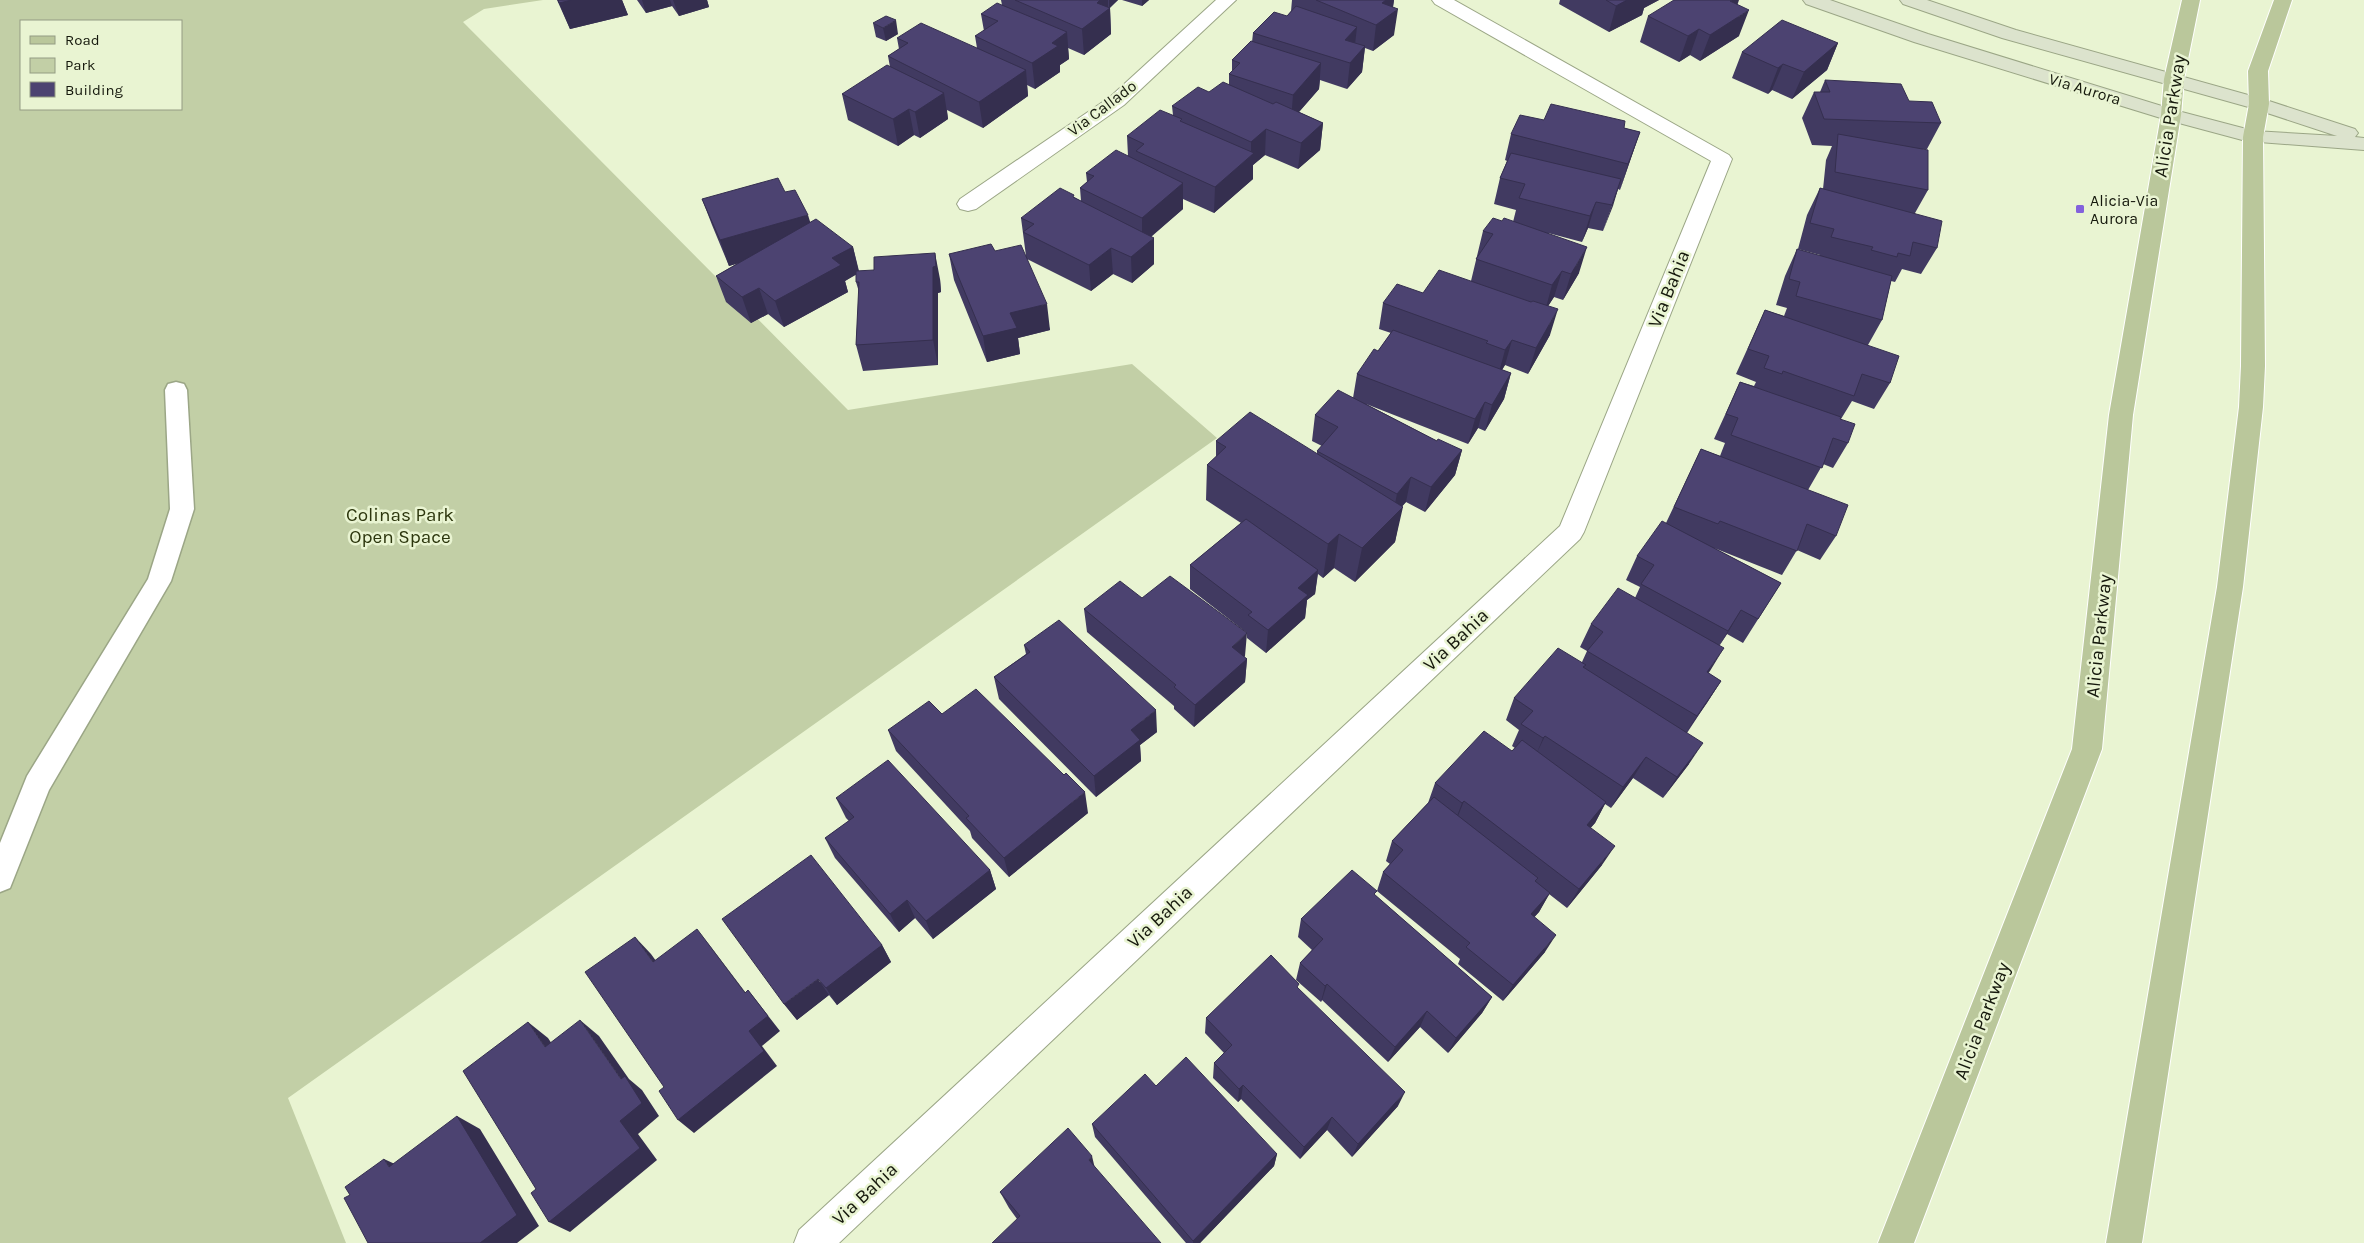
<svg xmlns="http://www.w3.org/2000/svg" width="2364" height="1243" viewBox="0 0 2364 1243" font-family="Karla,sans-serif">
<rect width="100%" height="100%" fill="#e9f4d2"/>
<path fill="#c2cfa6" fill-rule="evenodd" d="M 0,0 L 543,0 L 484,9 L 463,22 L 848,410 L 1132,364 L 1217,438 L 288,1098 L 346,1243 L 0,1243 ZM 21,21 L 181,21 L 181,109 L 21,109 Z"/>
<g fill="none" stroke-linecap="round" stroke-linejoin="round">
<g stroke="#9ba686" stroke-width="3">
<path id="lane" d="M 176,382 L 184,384 L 187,390 L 194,509 L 171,581 L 49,790 L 10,888 L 0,892 L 0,843 L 27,776 L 148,579 L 170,509 L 165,390 L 168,384 Z"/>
</g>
<g stroke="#9ba686" stroke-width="2">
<path id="street" d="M 1216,0 L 1236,0 L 1124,105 L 976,209 L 968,211 L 960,209 L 957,204 L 960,199 L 1110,97 Z
M 1432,0 L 1454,0 L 1729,155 L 1732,159 L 1584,532 L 1580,539 L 839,1243 L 794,1243 L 799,1230 L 1560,526 L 1711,161 L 1435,4 Z"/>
</g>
<g stroke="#9ba686" stroke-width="2">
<path id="secondary" d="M 1803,0 L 1830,0 L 1928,34 L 2178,111 L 2254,131 L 2337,136 L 2252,108 L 2002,38 L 1903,4 L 1900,0 L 1927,0 L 2016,30 L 2266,100 L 2355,129 L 2358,133 L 2355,137 L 2364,138 L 2364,150 L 2246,141 L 2164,119 L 1914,42 L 1806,4 Z"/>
</g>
<g stroke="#fff" stroke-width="2">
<path id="primary" d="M 2182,0 L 2200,0 L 2184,79 L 2181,115 L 2133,415 L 2102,749 L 1914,1243 L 1878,1243 L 2072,749 L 2109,415 L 2161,115 L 2164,79 Z
M 2274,0 L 2292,0 L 2268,71 L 2269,104 L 2263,137 L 2265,366 L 2263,407 L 2243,587 L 2142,1243 L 2106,1243 L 2217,587 L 2239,407 L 2241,366 L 2243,137 L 2249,104 L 2248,71 Z"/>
</g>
<use href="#lane" fill="#fff" fill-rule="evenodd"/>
<use href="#street" fill="#fff" fill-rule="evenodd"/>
<use href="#secondary" fill="#dce3cd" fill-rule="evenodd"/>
<use href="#primary" fill="#bac79b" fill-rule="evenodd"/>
</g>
<path fill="#413a61" d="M 557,0 L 622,0 L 628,15 L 570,29 Z
M 637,0 L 707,0 L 709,7 L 679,16 L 672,6 L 646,13 Z
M 1001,0 L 1118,0 L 1110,8 L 1111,34 L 1084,55 L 1068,48 L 1069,59 L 1060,65 L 1060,72 L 1035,89 L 1027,85 L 1028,96 L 983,128 L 947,110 L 948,119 L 920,138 L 914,135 L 898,146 L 848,120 L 842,94 L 890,67 L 888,56 L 899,49 L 897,38 L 977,48 L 975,36 L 984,31 L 981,14 L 1002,5 Z
M 1122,0 L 1149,0 L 1142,6 Z
M 1292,0 L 1394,0 L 1393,7 L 1394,35 L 1373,51 L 1365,48 L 1362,72 L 1347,89 L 1320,80 L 1319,89 L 1299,112 L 1323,123 L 1320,150 L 1298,169 L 1265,155 L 1253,165 L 1253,179 L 1214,213 L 1183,199 L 1183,209 L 1151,237 L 1154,264 L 1132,283 L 1113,274 L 1091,291 L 1027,259 L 1050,330 L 1018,338 L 1020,354 L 987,362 L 954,280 L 949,254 L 995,251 L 1026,256 L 1021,218 L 1074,197 L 1081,201 L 1080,188 L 1087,182 L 1086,173 L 1128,156 L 1127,136 L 1173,115 L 1172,106 L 1229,85 L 1229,74 L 1232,72 L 1232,60 L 1252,42 L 1253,33 L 1287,16 L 1291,11 Z
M 1560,0 L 1659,0 L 1644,8 L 1642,15 L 1609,32 L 1559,4 Z
M 1737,5 L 1739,36 L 1700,61 L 1690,55 L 1679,62 L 1640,42 L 1648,16 Z
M 873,23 L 898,34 L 886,41 L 876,37 Z
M 1838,43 L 1827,70 L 1792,99 L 1772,90 L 1768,94 L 1732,78 L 1742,52 Z
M 1825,80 L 1909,101 L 1941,123 L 1927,149 L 1921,149 L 1928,190 L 1915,213 L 1937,248 L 1921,274 L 1902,269 L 1895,282 L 1891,281 L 1882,320 L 1868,345 L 1890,383 L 1874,409 L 1852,401 L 1841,419 L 1848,443 L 1833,468 L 1823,464 L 1808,490 L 1836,536 L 1820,560 L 1797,550 L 1782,575 L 1714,548 L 1781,583 L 1743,643 L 1727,634 L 1719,646 L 1708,673 L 1721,681 L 1687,733 L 1689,764 L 1663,798 L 1633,778 L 1611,808 L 1605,804 L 1595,823 L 1590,828 L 1602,865 L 1567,908 L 1549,894 L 1539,912 L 1534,917 L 1545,952 L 1503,1001 L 1458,964 L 1460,959 L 1377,891 L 1383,872 L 1390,864 L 1386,861 L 1392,841 L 1428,803 L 1435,783 L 1512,751 L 1515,748 L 1512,746 L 1519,730 L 1506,720 L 1514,698 L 1582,662 L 1587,651 L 1580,647 L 1591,624 L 1635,598 L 1640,587 L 1626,580 L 1637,556 L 1666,523 L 1701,449 L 1720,456 L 1725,443 L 1714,439 L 1740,382 L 1754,386 L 1756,382 L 1736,374 L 1765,310 L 1784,316 L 1787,308 L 1776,305 L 1785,276 L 1797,249 L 1820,256 L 1820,255 L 1798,249 L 1807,215 L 1820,188 L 1823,189 L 1826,160 L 1832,146 L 1812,145 L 1802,118 L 1814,92 L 1820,92 Z
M 1544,120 L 1624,128 L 1640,132 L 1620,190 L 1618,189 L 1603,231 L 1588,228 L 1582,242 L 1548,233 L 1579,273 L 1563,300 L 1554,297 L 1548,306 L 1550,335 L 1528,374 L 1505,365 L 1502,370 L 1511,373 L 1504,399 L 1485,431 L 1478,428 L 1468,444 L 1366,404 L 1437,441 L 1462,450 L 1455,475 L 1425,512 L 1406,502 L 1402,506 L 1395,542 L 1355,582 L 1334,568 L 1323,578 L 1318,574 L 1315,594 L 1307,600 L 1305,618 L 1266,653 L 1247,638 L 1247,633 L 1190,589 L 1190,565 L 1241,523 L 1206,500 L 1207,465 L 1216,457 L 1216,441 L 1317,454 L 1317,451 L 1322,446 L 1312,441 L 1315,415 L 1353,398 L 1357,374 L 1378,351 L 1391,333 L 1379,329 L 1383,303 L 1471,281 L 1483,231 L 1502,221 L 1513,222 L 1516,210 L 1494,204 L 1500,178 L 1507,161 L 1505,160 L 1511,134 Z
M 785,192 L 810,222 L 853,247 L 859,271 L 940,279 L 941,292 L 938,293 L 938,365 L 863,371 L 856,345 L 859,292 L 856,282 L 856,274 L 845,281 L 848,292 L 784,327 L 768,314 L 751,323 L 726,302 L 716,276 L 738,263 L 729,266 L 712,225 L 702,199 Z
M 1142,598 L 1245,656 L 1244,657 L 1247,659 L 1245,682 L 1194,727 L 1174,709 L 1174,706 L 1087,632 L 1084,609 Z
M 1024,645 L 1157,732 L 1140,745 L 1141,761 L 1096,797 L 999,699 L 994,677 L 1026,654 Z
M 942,714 L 1088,813 L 1009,877 L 972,838 L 970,831 L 896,751 L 888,730 Z
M 836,798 L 990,870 L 996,889 L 933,939 L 915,918 L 899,932 L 835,858 L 825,838 L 849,821 L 846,818 Z
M 1376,896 L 1492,997 L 1482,1013 L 1448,1053 L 1420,1027 L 1388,1062 L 1322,1000 L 1321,1002 L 1296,980 L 1300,963 L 1312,950 L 1298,937 L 1301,919 Z
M 882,945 L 891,962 L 837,1005 L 829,995 L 797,1020 L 784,1004 Z
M 1298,989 L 1398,1106 L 1352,1157 L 1327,1130 L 1300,1159 L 1241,1099 L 1238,1102 L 1213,1078 L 1214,1063 L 1224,1053 L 1205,1033 L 1206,1018 Z
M 1156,1086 L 1277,1154 L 1274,1166 L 1200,1243 L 1186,1243 L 1095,1137 L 1092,1124 Z
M 1095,1167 L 1017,1219 L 1009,1208 L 1000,1192 Z"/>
<path fill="#352f4f" d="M 572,0 L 622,0 L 628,15 L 570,29 L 559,3 Z
M 642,0 L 670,0 L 672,6 L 646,13 Z
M 673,0 L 707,0 L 709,7 L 679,16 Z
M 1100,0 L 1108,0 L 1108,9 L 1110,8 L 1111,34 L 1084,55 L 1082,29 L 1097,3 Z
M 1109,0 L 1118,0 L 1109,8 Z
M 1142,0 L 1149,0 L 1142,6 Z
M 1386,0 L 1394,0 L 1392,13 L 1398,9 L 1394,35 L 1373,51 L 1376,25 L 1382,3 Z
M 1627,0 L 1659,0 L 1644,8 L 1642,15 L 1609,32 L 1616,6 Z
M 1732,0 L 1739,0 L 1732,21 L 1730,1 Z
M 1749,10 L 1739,36 L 1700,61 L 1710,35 Z
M 896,20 L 898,34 L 886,41 L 883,28 Z
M 1357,27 L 1354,53 L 1345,40 Z
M 1699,29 L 1690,55 L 1679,62 L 1688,36 Z
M 1067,32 L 1069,59 L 1060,65 L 1060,72 L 1035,89 L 1032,63 L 1052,43 Z
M 1838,43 L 1827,70 L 1792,99 L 1804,72 Z
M 1365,46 L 1362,72 L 1347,89 L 1350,63 Z
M 1321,63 L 1319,89 L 1291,121 L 1293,95 Z
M 1783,64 L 1772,90 L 1768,94 L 1778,68 Z
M 1026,70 L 1028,96 L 983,128 L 979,102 Z
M 944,93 L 948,119 L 920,138 L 915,112 Z
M 909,109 L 914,135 L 898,146 L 893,119 Z
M 1323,123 L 1320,150 L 1298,169 L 1301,143 Z
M 1266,129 L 1265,155 L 1253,165 L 1253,179 L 1214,213 L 1215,187 L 1251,156 L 1251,142 Z
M 1640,132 L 1631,158 L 1620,190 L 1628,164 Z
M 1621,179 L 1613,206 L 1603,231 Z
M 1183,183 L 1183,209 L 1142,244 L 1142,218 Z
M 1596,202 L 1588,228 L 1582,242 L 1590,216 Z
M 808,215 L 816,241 L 729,266 L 720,240 Z
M 1154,238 L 1154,264 L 1132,283 L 1131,257 Z
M 853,247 L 859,273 L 845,281 L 848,292 L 784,327 L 775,301 L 832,258 Z
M 1587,247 L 1579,273 L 1563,300 L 1571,274 Z
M 1111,248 L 1113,274 L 1091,291 L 1089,265 Z
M 935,253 L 940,279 L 941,292 L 938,293 L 938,365 L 933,340 L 933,267 Z
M 1562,271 L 1554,297 L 1545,311 L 1552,285 Z
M 759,288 L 768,314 L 751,323 L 742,297 Z
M 1047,304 L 1050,330 L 1018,338 L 1020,354 L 987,362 L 983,336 L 1010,313 Z
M 1558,309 L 1550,335 L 1528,374 L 1536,348 Z
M 1512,340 L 1505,365 L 1498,376 L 1505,350 Z
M 1511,373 L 1504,399 L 1485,431 L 1492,405 Z
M 1485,402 L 1478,428 L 1468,444 L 1475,419 Z
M 1462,450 L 1455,475 L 1425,512 L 1431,487 Z
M 1411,477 L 1406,502 L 1393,517 L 1403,507 L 1395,542 L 1355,582 L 1362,548 L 1392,518 L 1397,494 Z
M 1339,534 L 1334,568 L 1323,578 L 1328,544 Z
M 1318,570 L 1315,594 L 1307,600 L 1305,618 L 1266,653 L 1268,630 L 1298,588 Z
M 1741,610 L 1727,634 L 1714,654 L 1728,631 Z
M 1247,633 L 1245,656 L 1230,670 L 1232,647 Z
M 1724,648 L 1710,671 L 1693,694 L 1707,672 Z
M 1247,659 L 1245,682 L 1194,727 L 1195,705 Z
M 1721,681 L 1707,703 L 1683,737 L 1697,716 Z
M 1156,710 L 1157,732 L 1140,745 L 1141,761 L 1096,797 L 1094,776 L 1131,730 Z
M 1545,736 L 1535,757 L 1534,760 L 1543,738 Z
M 1703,743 L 1689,764 L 1663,798 L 1677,777 Z
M 1646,757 L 1633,778 L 1611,808 L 1623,787 Z
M 1085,792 L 1088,813 L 1009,877 L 1004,858 Z
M 1464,801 L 1456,821 L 1454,824 L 1462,803 Z
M 1606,802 L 1595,823 L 1576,845 L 1587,825 Z
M 1615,846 L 1602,865 L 1567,908 L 1579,889 Z
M 990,870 L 996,889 L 933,939 L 926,921 Z
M 1550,893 L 1539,912 L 1521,932 L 1531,914 Z
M 907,900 L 915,918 L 899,932 L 890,914 Z
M 697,929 L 711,947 L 758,1009 L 745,993 Z
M 1556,935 L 1545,952 L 1503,1001 L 1513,985 Z
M 635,937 L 651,954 L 669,979 L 653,962 Z
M 882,945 L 891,962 L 837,1005 L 826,988 Z
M 818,979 L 829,995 L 797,1020 L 784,1004 Z
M 1327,984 L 1322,1000 L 1321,1002 L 1325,986 Z
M 748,990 L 780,1031 L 762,1046 L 777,1066 L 694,1133 L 678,1120 L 749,1031 Z
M 1492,997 L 1482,1013 L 1448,1053 L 1456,1038 Z
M 1427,1011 L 1420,1027 L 1388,1062 L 1395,1047 Z
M 580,1020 L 599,1036 L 629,1079 L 642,1090 L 659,1116 L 638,1134 L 657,1160 L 570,1232 L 549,1222 L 620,1121 L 621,1079 Z
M 528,1022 L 548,1038 L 564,1062 L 545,1047 Z
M 1243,1085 L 1241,1099 L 1238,1102 L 1239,1089 Z
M 1405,1092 L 1398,1106 L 1352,1157 L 1358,1144 Z
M 457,1116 L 480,1129 L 539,1226 L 517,1243 L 480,1243 Z
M 1332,1117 L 1327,1130 L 1300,1159 L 1304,1147 Z
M 1277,1154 L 1274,1166 L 1200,1243 L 1193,1243 L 1193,1241 Z
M 1092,1156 L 1096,1173 L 1089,1160 Z
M 384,1159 L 410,1171 L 389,1167 Z"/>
<path fill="#4c4371" stroke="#352f4f" d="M 558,0 L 572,0 L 559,3 Z
M 1015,0 L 1100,0 L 1097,3 L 1110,8 L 1082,29 Z
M 1316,0 L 1386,0 L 1382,3 L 1398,9 L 1376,25 Z
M 1606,0 L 1627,0 L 1616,6 Z
M 1674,0 L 1732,0 L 1730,1 L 1749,10 L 1710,35 L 1699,29 L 1688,36 L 1648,16 Z
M 997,3 L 1067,32 L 1052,43 L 1058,46 L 1032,63 L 975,36 L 998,21 L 981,14 Z
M 1296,6 L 1357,27 L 1345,40 L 1365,46 L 1350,63 L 1253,33 L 1274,12 L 1287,16 Z
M 886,16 L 896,20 L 883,28 L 873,23 Z
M 1782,20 L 1838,43 L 1804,72 L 1783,64 L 1778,68 L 1742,52 Z
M 921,23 L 1026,70 L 979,102 L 888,56 L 908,43 L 897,38 Z
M 1251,41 L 1321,63 L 1293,95 L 1229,74 L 1240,63 L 1232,60 Z
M 887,65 L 944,93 L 915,112 L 909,109 L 893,119 L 842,94 Z
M 1825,80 L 1901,84 L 1909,101 L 1932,102 L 1941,123 L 1824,119 L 1814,92 L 1830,92 Z
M 1223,82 L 1273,104 L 1276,102 L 1323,123 L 1301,143 L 1266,129 L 1251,142 L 1172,106 L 1198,87 L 1209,92 Z
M 1551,104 L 1625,121 L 1624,128 L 1640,132 L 1628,164 L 1511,134 L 1520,115 L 1544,120 Z
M 1160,110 L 1182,119 L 1180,121 L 1254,153 L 1215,187 L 1136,151 L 1144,144 L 1127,136 Z
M 1838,134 L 1928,150 L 1928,190 L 1835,172 Z
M 1116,150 L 1183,183 L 1142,218 L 1080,188 L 1094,176 L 1086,173 Z
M 1511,153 L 1621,179 L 1612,205 L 1596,202 L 1590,216 L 1519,198 L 1525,184 L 1500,178 Z
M 778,178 L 785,192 L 795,190 L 808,215 L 720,240 L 702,199 Z
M 1060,188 L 1074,195 L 1073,197 L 1154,238 L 1131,257 L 1111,248 L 1089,265 L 1023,232 L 1034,224 L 1021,218 Z
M 1820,188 L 1942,221 L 1937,248 L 1913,242 L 1910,256 L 1898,253 L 1897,257 L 1871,250 L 1873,247 L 1831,237 L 1834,229 L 1810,223 Z
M 1493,218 L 1502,221 L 1504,218 L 1587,247 L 1571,274 L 1562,271 L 1552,285 L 1476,259 L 1493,234 L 1483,231 Z
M 816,219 L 853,247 L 832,258 L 841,265 L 775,301 L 759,288 L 742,297 L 716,276 Z
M 991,244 L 995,251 L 1021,245 L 1047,304 L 1010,313 L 1017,328 L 983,336 L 949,254 Z
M 1797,249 L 1892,276 L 1882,320 L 1796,296 L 1800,282 L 1789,279 Z
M 935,253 L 936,266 L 933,267 L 933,340 L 856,345 L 859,282 L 856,282 L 856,271 L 874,270 L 874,257 Z
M 1439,270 L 1531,302 L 1533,301 L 1558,309 L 1536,348 L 1512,340 L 1505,350 L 1486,343 L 1488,341 L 1383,303 L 1397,284 L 1423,293 Z
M 1765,310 L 1899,356 L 1890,383 L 1862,374 L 1854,396 L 1783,371 L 1782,374 L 1764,368 L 1769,356 L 1748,349 Z
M 1393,330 L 1511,373 L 1492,405 L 1485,402 L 1475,419 L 1357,374 L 1374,349 L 1378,351 Z
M 1740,382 L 1841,417 L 1840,419 L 1855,424 L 1848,443 L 1833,438 L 1822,468 L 1731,435 L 1738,418 L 1726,414 Z
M 1338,390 L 1437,441 L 1438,439 L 1462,450 L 1431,487 L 1411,477 L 1397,494 L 1317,451 L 1338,427 L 1315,415 Z
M 1250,412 L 1403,507 L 1362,548 L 1339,534 L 1328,544 L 1207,465 L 1226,447 L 1216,441 Z
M 1701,449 L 1848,505 L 1836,536 L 1807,524 L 1797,551 L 1720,521 L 1718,524 L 1674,507 Z
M 1246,519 L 1318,570 L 1298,588 L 1308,595 L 1268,630 L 1248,615 L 1252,612 L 1190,565 Z
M 1662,521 L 1781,583 L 1758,619 L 1741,610 L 1728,631 L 1641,584 L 1654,565 L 1637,556 Z
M 1170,576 L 1247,633 L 1232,647 L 1247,659 L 1195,705 L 1174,687 L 1176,685 L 1084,609 L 1120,581 L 1142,598 Z
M 1618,588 L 1724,648 L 1707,672 L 1721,681 L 1697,716 L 1587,651 L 1603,632 L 1591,624 Z
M 1059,620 L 1156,710 L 1131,730 L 1140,740 L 1094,776 L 994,677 L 1030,652 L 1024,645 Z
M 1558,648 L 1586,665 L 1583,667 L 1703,743 L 1677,777 L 1646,757 L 1623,787 L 1545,736 L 1543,738 L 1521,724 L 1533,711 L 1514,698 Z
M 976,689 L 1064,775 L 1066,773 L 1085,792 L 1004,858 L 966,818 L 969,816 L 888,730 L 929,701 L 942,714 Z
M 1484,731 L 1512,751 L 1522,740 L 1606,802 L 1587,825 L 1615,846 L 1579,889 L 1464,801 L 1462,803 L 1435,783 Z
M 888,760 L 990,870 L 926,921 L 907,900 L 890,914 L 825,838 L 854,817 L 836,798 Z
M 1434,797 L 1538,878 L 1535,881 L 1550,893 L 1531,914 L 1556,935 L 1513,985 L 1466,947 L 1470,943 L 1383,872 L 1403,850 L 1392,841 Z
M 811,855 L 882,945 L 826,988 L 818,979 L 784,1004 L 722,919 Z
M 1352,870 L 1377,891 L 1374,894 L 1492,997 L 1456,1038 L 1427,1011 L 1395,1047 L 1327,984 L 1325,986 L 1300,963 L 1323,939 L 1301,919 Z
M 697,929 L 745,993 L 748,990 L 768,1016 L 749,1031 L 764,1051 L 678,1120 L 659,1091 L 664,1087 L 585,972 L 635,937 L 653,962 Z
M 1271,955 L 1299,984 L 1297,987 L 1405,1092 L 1358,1144 L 1332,1117 L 1304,1147 L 1243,1085 L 1239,1089 L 1214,1063 L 1232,1045 L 1206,1018 Z
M 580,1020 L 621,1079 L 625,1076 L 642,1103 L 620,1121 L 640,1148 L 549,1222 L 531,1193 L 536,1189 L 463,1071 L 528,1022 L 545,1047 Z
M 1186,1057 L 1277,1154 L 1193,1241 L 1092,1124 L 1145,1074 L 1156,1086 Z
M 457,1116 L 517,1215 L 480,1243 L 368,1243 L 344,1198 L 350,1195 L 345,1187 L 384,1159 L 389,1167 Z
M 1068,1128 L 1092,1156 L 1089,1160 L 1161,1243 L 992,1243 L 1020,1216 L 1000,1192 Z"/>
<rect fill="#8361dc" stroke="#e9f4d2" stroke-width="2" x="2075" y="204" width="10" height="10" rx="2.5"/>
<g text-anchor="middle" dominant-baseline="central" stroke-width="5" stroke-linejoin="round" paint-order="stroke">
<g font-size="16" fill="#15180c" stroke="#e9f4d2">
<text transform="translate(2085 89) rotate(17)">Via Aurora</text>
<text transform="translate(1102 108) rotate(-37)">Via Callado</text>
</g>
<g font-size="16" fill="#15180c" stroke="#e9f4d2" text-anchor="start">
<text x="2090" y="200">Alicia-Via<tspan x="2090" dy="18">Aurora</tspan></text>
</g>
<g font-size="19" fill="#15180c" stroke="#e9f4d2">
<text transform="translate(2170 116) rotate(-81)">Alicia Parkway</text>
<text transform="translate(1669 289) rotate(-68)">Via Bahia</text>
<text transform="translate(2099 636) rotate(-84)">Alicia Parkway</text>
<text transform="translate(1456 640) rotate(-43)">Via Bahia</text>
<text transform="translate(1160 917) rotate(-43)">Via Bahia</text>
<text transform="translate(1982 1021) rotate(-69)">Alicia Parkway</text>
<text transform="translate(865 1194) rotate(-43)">Via Bahia</text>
</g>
<g font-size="19" fill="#2c360d" stroke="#e9f4d2">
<text x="400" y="515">Colinas Park<tspan x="400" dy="22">Open Space</tspan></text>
</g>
</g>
<rect x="20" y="20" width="162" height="90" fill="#e9f4d2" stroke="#949c83"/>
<rect x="30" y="36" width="25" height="8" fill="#bac79b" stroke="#949c83"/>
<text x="65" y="45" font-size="15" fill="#15180c">Road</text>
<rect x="30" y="58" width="25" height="15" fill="#c2cfa6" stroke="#949c83"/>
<text x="65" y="70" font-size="15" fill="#15180c">Park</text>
<rect x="30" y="82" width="25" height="15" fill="#4c4371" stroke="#949c83"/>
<text x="65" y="95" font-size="15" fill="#15180c">Building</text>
</svg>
